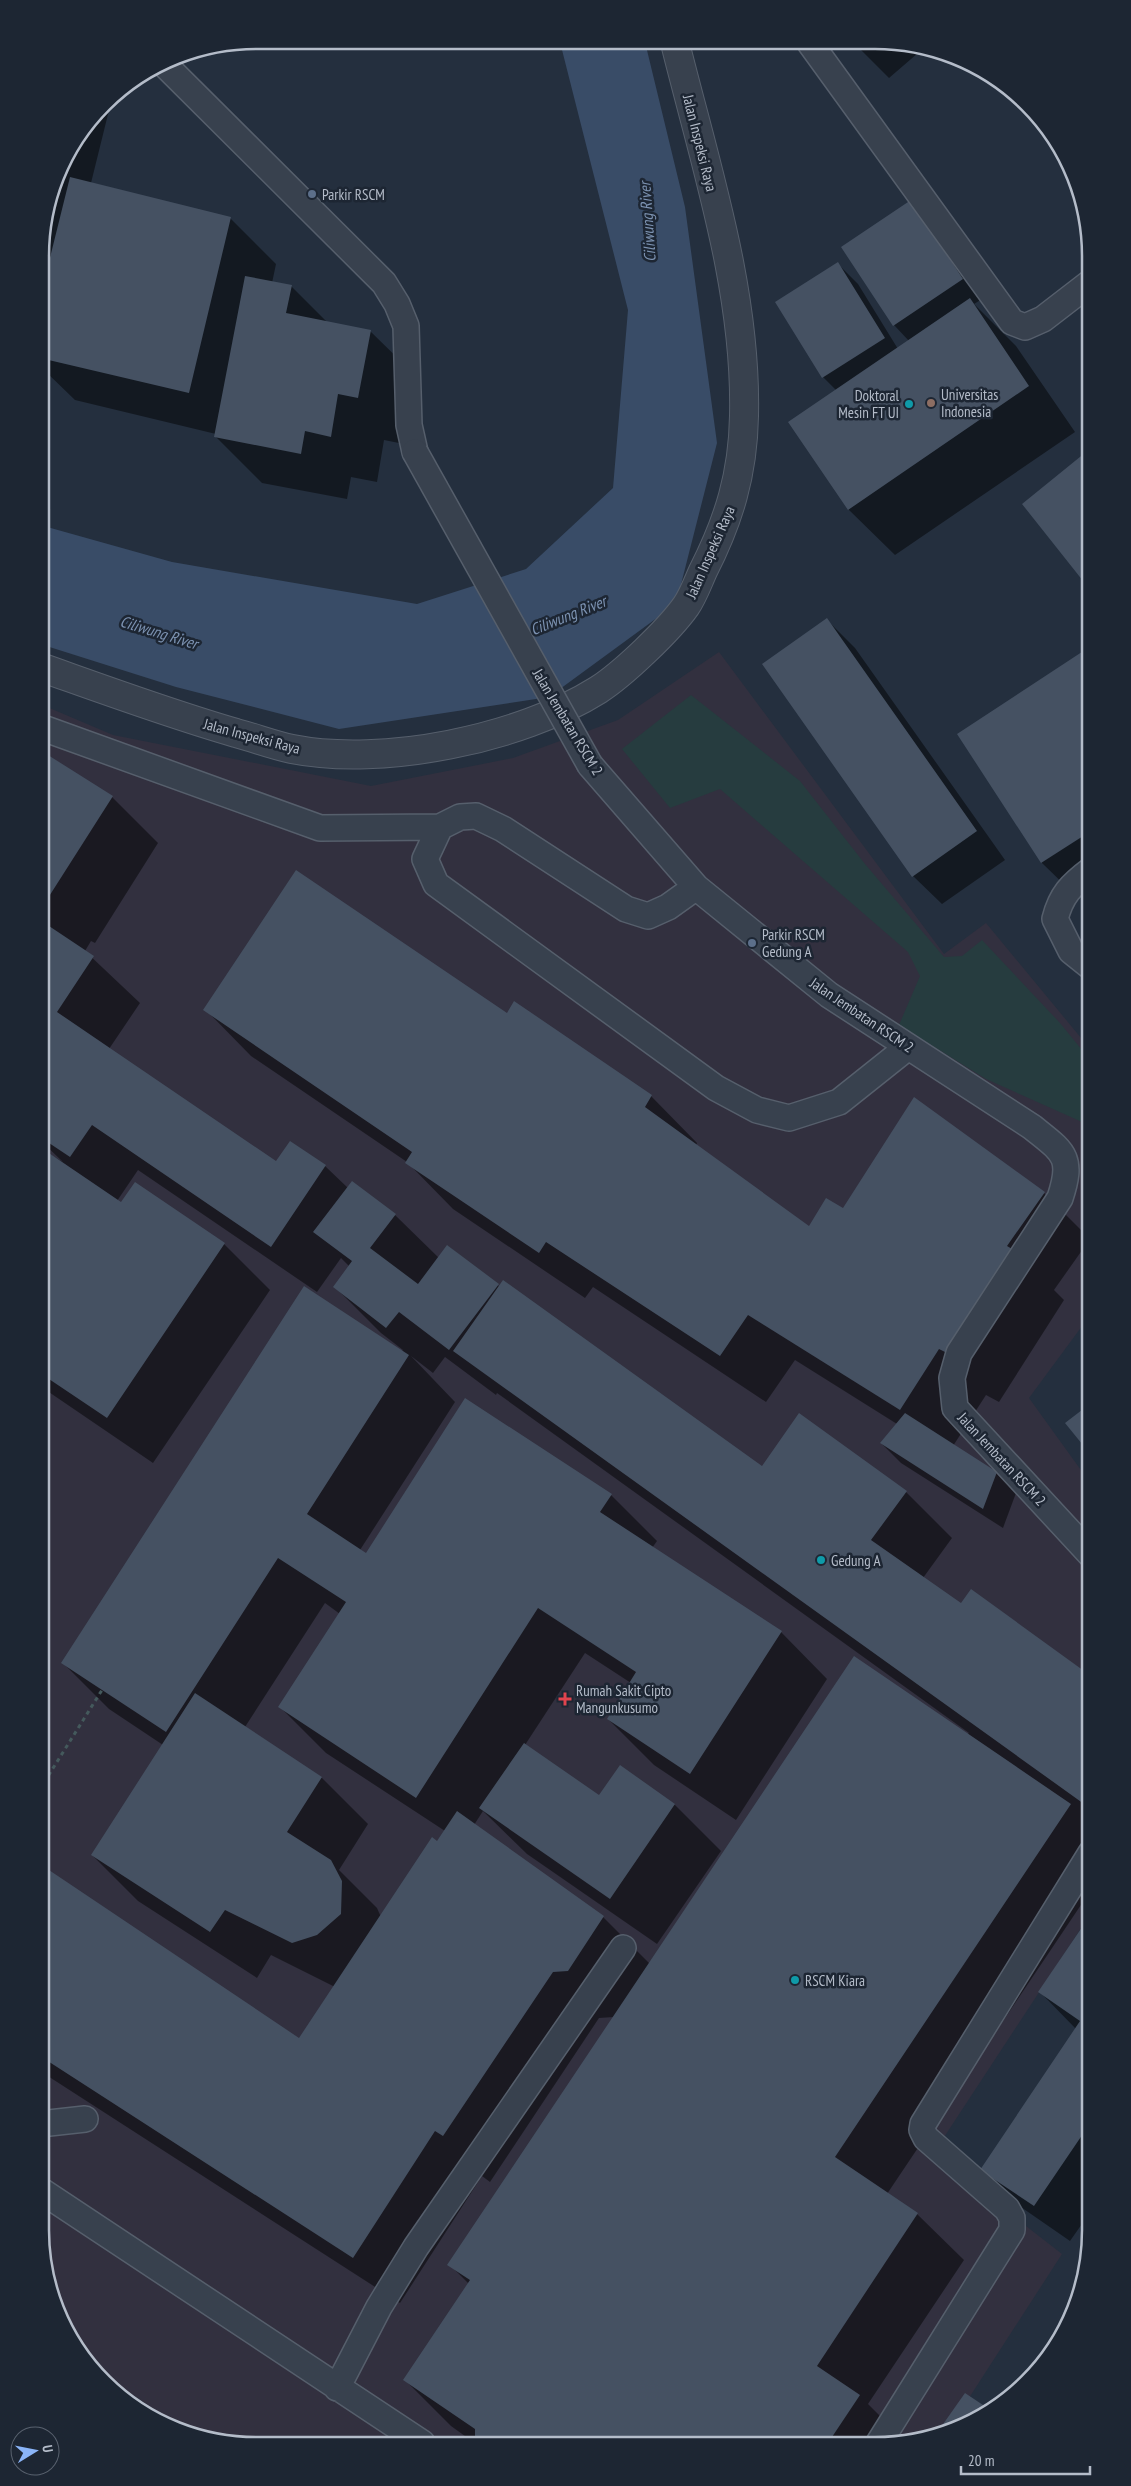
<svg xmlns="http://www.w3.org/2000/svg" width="1131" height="2486" viewBox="0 0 1131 2486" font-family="'PT Sans Narrow',sans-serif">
<rect width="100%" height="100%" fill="#242f3e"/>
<path fill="#32303f" d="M 719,652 L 944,954 L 986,923 L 1091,1050 L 1091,1314 L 1029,1398 L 1091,1484 L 1091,1913 L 933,2154 L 1062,2254 L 947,2432 L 932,2439 L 876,2446 L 214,2442 L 191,2434 L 91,2367 L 76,2350 L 47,2287 L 40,2231 L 40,704 L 113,735 L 371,786 L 513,758 L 618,720 Z"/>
<path fill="#263c3f" d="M 691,695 L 800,781 L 865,864 L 944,957 L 962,956 L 982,940 L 1060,1023 L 1091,1061 L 1091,1126 L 986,1079 L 899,1025 L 920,976 L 908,952 L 720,789 L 670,808 L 622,749 Z"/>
<path fill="#394c67" d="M 560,42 L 645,42 L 685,207 L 717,443 L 676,604 L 549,697 L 339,729 L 176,687 L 40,644 L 40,525 L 172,562 L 417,604 L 526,569 L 613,488 L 628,310 Z"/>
<path fill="#0007" fill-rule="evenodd" d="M 855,44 L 917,44 L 925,47 L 889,78 Z
M 113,94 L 91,183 L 230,218 L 276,264 L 272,283 L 291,286 L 327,322 L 370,331 L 417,377 L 404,444 L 384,440 L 377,482 L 351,477 L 347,499 L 262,483 L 216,437 L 216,434 L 75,400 L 45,371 L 40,390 L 40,241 L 62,160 Z
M 911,201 L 982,299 L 974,304 L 1016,346 L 1075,432 L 895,555 L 848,509 L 837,391 L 823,377 L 838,264 L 858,284 L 898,349 L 909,341 L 894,325 Z
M 827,620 L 855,648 L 1005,860 L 942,904 L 913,876 Z
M 1091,648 L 1091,890 L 1078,898 L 1042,863 L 959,734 Z
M 40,751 L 112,797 L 158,843 L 95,943 L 91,941 L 85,951 L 140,1003 L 109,1049 L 277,1163 L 290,1142 L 325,1166 L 348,1188 L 395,1215 L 439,1258 L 448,1246 L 500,1287 L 762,1468 L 906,1492 L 952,1538 L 923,1578 L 961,1604 L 1091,1677 L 1091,1820 L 1081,1816 L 1091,1825 L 1091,1890 L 887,2194 L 917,2214 L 964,2260 L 868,2404 L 906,2442 L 876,2446 L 476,2444 L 451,2426 L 405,2380 L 469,2284 L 449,2264 L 614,2017 L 599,2018 L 490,2182 L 482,2176 L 400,2303 L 40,2071 L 40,1865 L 300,2040 L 335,1987 L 271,1955 L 257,1978 L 138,1901 L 92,1855 L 163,1745 L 109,1709 L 63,1663 L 403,1350 L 381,1333 L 335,1287 L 350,1267 L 341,1258 L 317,1292 L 138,1170 L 117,1201 L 224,1244 L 270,1290 L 153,1463 L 40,1386 L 40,1149 L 63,1162 L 40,1140 ZM 411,1356 L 433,1373 L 445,1357 L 496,1395 L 497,1393 L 969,1733 L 650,1964 L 603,1917 L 474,1825 L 483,1811 L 527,1854 L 657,1944 L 721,1851 L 675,1805 L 620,1767 L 600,1797 L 525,1745 L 585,1653 L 631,1683 L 608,1719 L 654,1765 L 736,1820 L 827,1679 L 781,1632 L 652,1548 L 657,1541 L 611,1495 L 366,1555 L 360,1550 L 455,1402 ZM 325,1603 L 340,1614 L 280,1707 L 326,1753 L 445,1831 L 381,1917 L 377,1908 L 339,1870 L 368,1824 L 322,1778 L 245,1727 Z
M 515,1003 L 651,1096 L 697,1143 L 696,1146 L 809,1228 L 844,1210 L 1044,1193 L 1090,1239 L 1054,1290 L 1064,1300 L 999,1402 L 986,1395 L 953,1446 L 996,1473 L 1016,1493 L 1003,1528 L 901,1463 L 881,1443 L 897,1424 L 795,1360 L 766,1402 L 593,1287 L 585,1298 L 453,1209 L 407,1162 L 251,1056 L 205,1009 L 508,1015 Z
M 1091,1917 L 1091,2211 L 1070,2241 L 1018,2205 L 982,2170 L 1076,2029 L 1040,1992 Z
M 965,2395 L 990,2412 L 937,2436 Z"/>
<path fill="#455162" d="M 70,177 L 231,217 L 189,393 L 40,358 L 40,298 Z
M 911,200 L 963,279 L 893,326 L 841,247 Z
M 838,262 L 885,338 L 822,378 L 775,302 Z
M 245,276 L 292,285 L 286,313 L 371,330 L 358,398 L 338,394 L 331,437 L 305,431 L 301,454 L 214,437 Z
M 970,298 L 1029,386 L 848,510 L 788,422 Z
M 1091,448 L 1091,591 L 1022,504 Z
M 827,618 L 977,831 L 912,877 L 762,664 Z
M 1091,646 L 1091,831 L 1041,863 L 957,734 Z
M 40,750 L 113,796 L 48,898 L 45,896 L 40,903 Z
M 296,870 L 507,1013 L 514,1001 L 652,1095 L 645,1107 L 809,1226 L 826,1198 L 843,1208 L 914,1097 L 1045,1192 L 1007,1246 L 1019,1253 L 953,1356 L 939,1349 L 900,1410 L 748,1315 L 720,1356 L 546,1242 L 539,1253 L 405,1163 L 412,1152 L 203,1010 Z
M 40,920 L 94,956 L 57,1012 L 276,1161 L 290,1141 L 326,1165 L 271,1247 L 92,1125 L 70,1157 L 40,1137 Z
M 40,1147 L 121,1202 L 135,1182 L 225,1243 L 107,1418 L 40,1373 Z
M 352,1181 L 396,1214 L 370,1248 L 418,1284 L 447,1245 L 499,1284 L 449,1350 L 399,1312 L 386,1328 L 333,1287 L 352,1261 L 313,1232 Z
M 503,1280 L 762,1466 L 799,1413 L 907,1491 L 871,1540 L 961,1603 L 971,1589 L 1091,1676 L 1091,1809 L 453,1351 Z
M 304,1286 L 409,1355 L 307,1514 L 366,1553 L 465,1398 L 612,1494 L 600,1512 L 782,1631 L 690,1774 L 607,1719 L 636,1672 L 538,1608 L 416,1798 L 278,1707 L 346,1602 L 278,1558 L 166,1732 L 61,1663 Z
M 1091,1403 L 1091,1455 L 1065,1423 Z
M 905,1413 L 997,1472 L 983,1509 L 880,1443 Z
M 854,1656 L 1071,1804 L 835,2157 L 918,2213 L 817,2366 L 860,2395 L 826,2446 L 475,2444 L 475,2429 L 403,2380 L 470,2280 L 447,2265 Z
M 195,1693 L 322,1777 L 287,1832 L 331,1860 L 342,1881 L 341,1914 L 317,1935 L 292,1943 L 225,1910 L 210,1932 L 91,1855 Z
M 524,1743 L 599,1795 L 620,1765 L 675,1804 L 610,1899 L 479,1808 Z
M 457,1811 L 604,1916 L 568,1971 L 553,1972 L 443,2136 L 435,2131 L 353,2258 L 40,2056 L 40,1864 L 299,2038 L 432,1837 L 437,1841 Z
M 1091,1914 L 1091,2122 L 1034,2206 L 980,2170 L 1080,2021 L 1038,1992 Z
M 965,2393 L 992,2411 L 934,2437 Z"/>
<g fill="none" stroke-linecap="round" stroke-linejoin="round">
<g stroke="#565f6c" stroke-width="28">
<path id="lane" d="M 810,43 L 1012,322 L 1025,327 L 1043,319 L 1091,282
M 163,63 L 384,283 L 397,304 L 406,326 L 409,425 L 415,452
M 40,727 L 320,828 L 440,827
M 590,765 L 696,887 L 829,995 L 1032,1127 C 1063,1152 1074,1156 1060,1198 L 959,1353 L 952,1378 L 955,1408 L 1091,1555
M 696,887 L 668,907 L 648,916 L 626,909 L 503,829 L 476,816 L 460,817 L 440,827 L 425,859 L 436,884 L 716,1088 L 757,1110 L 789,1118 L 839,1102 L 908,1047
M 1091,967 L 1071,951 L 1055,919 C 1061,895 1071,885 1091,870
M 40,2124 L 85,2119
M 40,2190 L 422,2443
M 337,2388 L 379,2307 L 416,2247 L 623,1948
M 877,2446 L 1012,2230 L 1012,2218 L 1007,2209 L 926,2138 L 922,2130 L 923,2124 L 1091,1853"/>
</g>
<g stroke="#565f6c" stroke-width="30">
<path id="street" d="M 40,667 C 105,690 170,714 236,733 C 255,738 273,745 292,749 C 382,767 520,739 598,690 C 623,674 669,630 686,606 C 693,596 698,582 703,571 C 729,520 743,474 744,416 C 747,290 705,164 675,43"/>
</g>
<path stroke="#44595c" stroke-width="3" stroke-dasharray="4 4" stroke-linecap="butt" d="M 40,1789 L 102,1690"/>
<use href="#lane" stroke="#38414e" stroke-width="25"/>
<use href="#street" stroke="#38414e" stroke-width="28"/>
<g stroke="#565f6c" stroke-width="28" stroke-linecap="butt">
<path id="lane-bridge" d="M 415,452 L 590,765"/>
</g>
<use href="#lane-bridge" stroke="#38414e" stroke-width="25"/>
</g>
<g fill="#5c6f8a" stroke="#1d2633" stroke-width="2">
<circle cx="312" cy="194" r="5"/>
<circle cx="752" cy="943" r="5"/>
</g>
<circle fill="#8d6e63" stroke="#1d2633" stroke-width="2" cx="931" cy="403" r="5"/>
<g fill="#0f9aa8" stroke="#1d2633" stroke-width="2">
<circle cx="909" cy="404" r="5"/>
<circle cx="821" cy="1560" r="5"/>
<circle cx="795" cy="1980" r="5"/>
</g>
<path fill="#e0444e" stroke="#1d2633" stroke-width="2" d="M562.5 1691.5h5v5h5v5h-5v5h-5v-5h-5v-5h5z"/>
<g text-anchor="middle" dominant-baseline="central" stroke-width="5" stroke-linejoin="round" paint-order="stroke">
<g font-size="15" fill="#b4bcc9" stroke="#1d2633">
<text transform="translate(700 143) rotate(76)">Jalan Inspeksi Raya</text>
<text transform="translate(710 552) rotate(-66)">Jalan Inspeksi Raya</text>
<text transform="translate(568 722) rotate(59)">Jalan Jembatan RSCM 2</text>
<text transform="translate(252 736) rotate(15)">Jalan Inspeksi Raya</text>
<text transform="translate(862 1015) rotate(34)">Jalan Jembatan RSCM 2</text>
<text transform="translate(1002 1459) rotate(47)">Jalan Jembatan RSCM 2</text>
</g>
<g font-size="15" fill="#b4bcc9" stroke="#1d2633" text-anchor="start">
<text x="322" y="194">Parkir RSCM</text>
<text x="941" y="394">Universitas<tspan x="941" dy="17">Indonesia</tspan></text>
<text x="899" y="395" text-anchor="end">Doktoral<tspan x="899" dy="17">Mesin FT UI</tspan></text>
<text x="762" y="934">Parkir RSCM<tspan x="762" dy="17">Gedung A</tspan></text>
<text x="831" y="1560">Gedung A</text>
<text x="576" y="1690">Rumah Sakit Cipto<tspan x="576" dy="17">Mangunkusumo</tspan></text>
<text x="805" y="1980">RSCM Kiara</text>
</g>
<g font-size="16" font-style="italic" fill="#7c92b1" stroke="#1d2633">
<text transform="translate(647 222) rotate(-94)">Ciliwung River</text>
<text transform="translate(568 615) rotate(-22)">Ciliwung River</text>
<text transform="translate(159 632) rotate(17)">Ciliwung River</text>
</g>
</g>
<path d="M0 0H1131V2486H0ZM256 49H875A207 207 0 0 1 1082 256V2230A207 207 0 0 1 875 2437H256A207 207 0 0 1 49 2230V256A207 207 0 0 1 256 49Z" fill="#1d2633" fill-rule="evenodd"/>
<path fill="none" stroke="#b4bcc9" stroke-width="2.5" d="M256 49H875A207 207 0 0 1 1082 256V2230A207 207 0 0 1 875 2437H256A207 207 0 0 1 49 2230V256A207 207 0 0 1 256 49Z"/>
<g transform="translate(35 2451) rotate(80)"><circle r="24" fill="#1d2633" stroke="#59626f"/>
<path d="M0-4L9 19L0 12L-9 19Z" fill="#8ab4f8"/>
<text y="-8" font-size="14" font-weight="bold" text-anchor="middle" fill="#b4bcc9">U</text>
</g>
<path d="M961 2466v8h129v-8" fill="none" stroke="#b4bcc9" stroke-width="2.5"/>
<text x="968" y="2466" font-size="15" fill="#b4bcc9" stroke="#1d2633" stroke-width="4" paint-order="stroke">20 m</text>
</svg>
